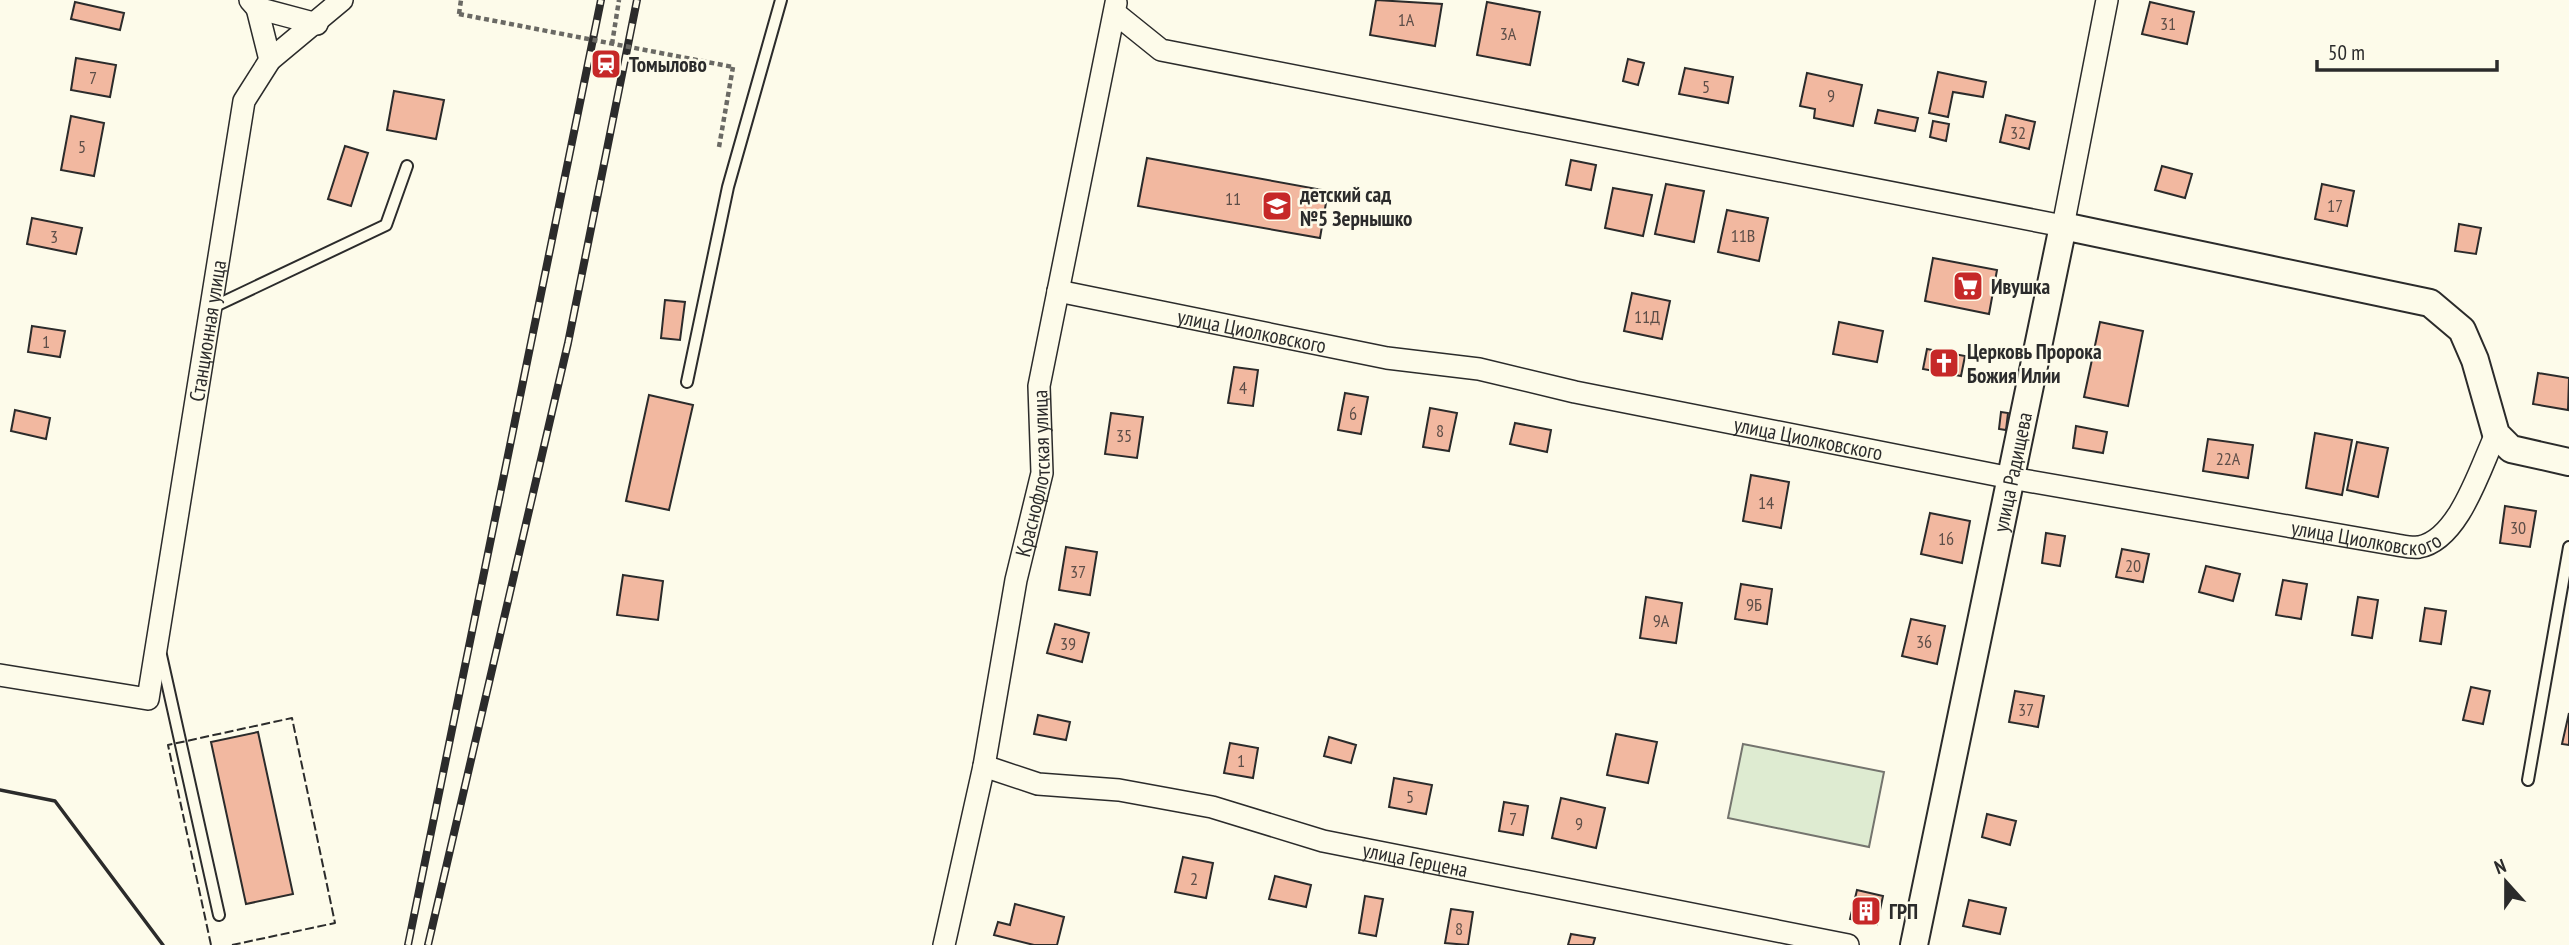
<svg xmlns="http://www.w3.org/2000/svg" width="2569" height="945" viewBox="0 0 2569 945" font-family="'PT Sans Narrow',sans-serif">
<rect width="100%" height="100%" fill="#fdfbea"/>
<path fill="#deebd1" stroke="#74746e" stroke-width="2" d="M 1743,744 L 1884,772 L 1869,847 L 1728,818 Z"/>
<path fill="#f2b8a0" stroke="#2b2b2b" stroke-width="2" d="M 1376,0 L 1442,4 L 1435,46 L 1370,35 Z
M 75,2 L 124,13 L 120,30 L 71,19 Z
M 1487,2 L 1540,12 L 1530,65 L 1477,55 Z
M 2150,2 L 2194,12 L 2187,44 L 2142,34 Z
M 76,58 L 116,65 L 110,97 L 71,90 Z
M 1628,59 L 1644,63 L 1638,85 L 1623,81 Z
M 1685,68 L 1733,77 L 1728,103 L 1679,94 Z
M 1938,72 L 1986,82 L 1983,97 L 1953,92 L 1948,117 L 1929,113 Z
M 1807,73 L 1862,85 L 1853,126 L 1814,118 L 1815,109 L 1800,106 Z
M 394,91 L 444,100 L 436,139 L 387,130 Z
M 1878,110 L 1918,118 L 1915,131 L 1875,123 Z
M 2006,115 L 2035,122 L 2029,149 L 2000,142 Z
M 71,116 L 104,123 L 94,176 L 61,170 Z
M 1933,121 L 1949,124 L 1946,141 L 1930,137 Z
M 345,146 L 368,153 L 351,206 L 328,199 Z
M 1147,158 L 1328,191 L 1320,238 L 1138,206 Z
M 1571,160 L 1596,165 L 1591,190 L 1566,185 Z
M 2162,166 L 2192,174 L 2185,198 L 2155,190 Z
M 1666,184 L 1704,191 L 1694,242 L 1655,234 Z
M 2322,184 L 2354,191 L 2347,226 L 2315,219 Z
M 1613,188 L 1652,195 L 1643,236 L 1605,228 Z
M 1727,210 L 1768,218 L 1759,261 L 1718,252 Z
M 32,218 L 82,228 L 76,254 L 27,244 Z
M 2459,224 L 2481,228 L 2476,254 L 2455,251 Z
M 1933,258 L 1997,270 L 1989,314 L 1925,301 Z
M 1632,293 L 1670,301 L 1662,339 L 1624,331 Z
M 665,300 L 685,302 L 680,340 L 661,338 Z
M 1839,322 L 1883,331 L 1877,362 L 1833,354 Z
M 2100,322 L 2143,331 L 2128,406 L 2084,397 Z
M 32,326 L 65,331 L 60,357 L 28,352 Z
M 1927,349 L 1965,356 L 1961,376 L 1923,369 Z
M 1234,367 L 1258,370 L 1253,406 L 1228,403 Z
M 2538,373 L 2569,378 L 2568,410 L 2533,404 Z
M 1345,393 L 1368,397 L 1361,434 L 1338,430 Z
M 649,395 L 693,405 L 669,510 L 626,501 Z
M 1430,408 L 1457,413 L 1449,451 L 1423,447 Z
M 15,410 L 50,418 L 46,439 L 11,431 Z
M 2001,412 L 2008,413 L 2006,430 L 1999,429 Z
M 1111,413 L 1143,417 L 1137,458 L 1105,454 Z
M 1515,423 L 1551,430 L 1547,452 L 1510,444 Z
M 2076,426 L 2107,432 L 2103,453 L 2073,448 Z
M 2315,433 L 2352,440 L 2342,495 L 2306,488 Z
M 2208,439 L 2253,445 L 2248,478 L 2203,471 Z
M 2357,442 L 2388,448 L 2378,497 L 2347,490 Z
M 1751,475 L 1789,482 L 1781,528 L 1743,521 Z
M 2505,506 L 2536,511 L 2530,547 L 2500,543 Z
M 1930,513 L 1970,521 L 1962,563 L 1921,554 Z
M 2046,533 L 2065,536 L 2060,566 L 2042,563 Z
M 1066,547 L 1097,552 L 1090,595 L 1059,590 Z
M 2122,549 L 2149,554 L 2143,582 L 2116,577 Z
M 2206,566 L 2240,574 L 2233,601 L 2199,592 Z
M 623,575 L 663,581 L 658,620 L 617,615 Z
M 2283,580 L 2307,584 L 2301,619 L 2276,615 Z
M 1741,584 L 1772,589 L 1767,624 L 1735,619 Z
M 1646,597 L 1682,603 L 1676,643 L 1640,638 Z
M 2358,597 L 2378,600 L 2372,638 L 2352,635 Z
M 2425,608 L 2446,611 L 2441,644 L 2420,641 Z
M 1911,619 L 1945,626 L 1937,664 L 1902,656 Z
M 1055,624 L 1089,633 L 1082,662 L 1047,653 Z
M 2471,687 L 2490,691 L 2483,724 L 2463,720 Z
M 2015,691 L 2044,696 L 2038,727 L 2009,722 Z
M 2569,713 L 2569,745 L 2562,744 Z
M 1038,715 L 1070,722 L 1066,740 L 1034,734 Z
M 258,732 L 293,894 L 246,904 L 211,742 Z
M 1616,734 L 1657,742 L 1648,783 L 1607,775 Z
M 1329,737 L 1356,745 L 1351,763 L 1324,756 Z
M 1230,743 L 1258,748 L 1253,778 L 1224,773 Z
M 1394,778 L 1432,785 L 1426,814 L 1389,807 Z
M 1561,798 L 1605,808 L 1596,848 L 1552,838 Z
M 1504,802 L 1528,806 L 1523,835 L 1499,831 Z
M 1987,814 L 2016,821 L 2010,845 L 1982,837 Z
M 1183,857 L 1213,863 L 1206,898 L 1175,892 Z
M 1275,876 L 1311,885 L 1306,907 L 1269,899 Z
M 1857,890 L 1883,896 L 1877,924 L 1850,919 Z
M 1365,896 L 1383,899 L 1376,936 L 1359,933 Z
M 1969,900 L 2006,908 L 2000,934 L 1963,926 Z
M 1015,904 L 1064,917 L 1057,945 L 1034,945 L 994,935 L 998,922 L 1010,925 Z
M 1451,909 L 1473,912 L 1468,945 L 1445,943 Z
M 1571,934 L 1595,938 L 1593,945 L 1568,945 Z"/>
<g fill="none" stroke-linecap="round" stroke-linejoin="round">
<g stroke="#2b2b2b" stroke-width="14">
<path id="service" d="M 211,308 L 386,225 L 407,166
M 687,382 L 728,187 L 781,0
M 161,655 L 219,915
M 2528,780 L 2569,547"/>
</g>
<g stroke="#2b2b2b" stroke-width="24">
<g id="minor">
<path d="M 250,0 L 257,8 L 317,24"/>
<path d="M 257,8 L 270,60"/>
<path d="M 1115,13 L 1161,50 L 2063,226 L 2107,0"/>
<path id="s1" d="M 1058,291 L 1387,358 L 1479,369 L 1575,392 L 2011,478 L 2397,545 C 2403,546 2412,548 2419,547 C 2459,540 2480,468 2496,434"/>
<path id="s2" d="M 0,675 L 148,699 L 244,101 L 270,60 L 342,0"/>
<path id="s3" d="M 984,766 L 1038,784 L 1119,790 L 1212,807 L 1323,841 L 1848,945"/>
<path id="s4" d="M 944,945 L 984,766 L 1016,580 L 1042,473 L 1039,386 L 1116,3"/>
</g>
</g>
<g stroke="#2b2b2b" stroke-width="30">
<g id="tertiary">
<path id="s5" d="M 1914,945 L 2063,226 L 2430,303 L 2462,330 L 2475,360 L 2496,434 L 2511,449 L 2569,462"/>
</g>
</g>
<path stroke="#6a6964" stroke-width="4.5" stroke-dasharray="5 3.5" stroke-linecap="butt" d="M 459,14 L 461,0
M 612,44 L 619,0
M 719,147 L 733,67"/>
<use href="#service" stroke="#fdfbea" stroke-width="10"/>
<use href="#minor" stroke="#fdfbea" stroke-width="21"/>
<use href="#tertiary" stroke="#fdfbea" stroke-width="26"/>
<g stroke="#2b2b2b" stroke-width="8">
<path id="rail" d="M 408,945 L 601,0
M 428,945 L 568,343 L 637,0"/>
</g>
<use href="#rail" stroke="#fdfbea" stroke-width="5" stroke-dasharray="16" stroke-linecap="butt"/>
<path stroke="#6a6964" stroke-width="4.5" stroke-dasharray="5 3.5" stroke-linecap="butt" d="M 459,14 L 733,67"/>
<path stroke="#2b2b2b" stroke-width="2" stroke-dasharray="9 3.5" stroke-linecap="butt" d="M 211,945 L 168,745 L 292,718 L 335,923 L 232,945"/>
<path stroke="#2b2b2b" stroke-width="3.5" d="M 0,790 L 55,801 L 163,945"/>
</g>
<defs>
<g id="station-square" transform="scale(1.575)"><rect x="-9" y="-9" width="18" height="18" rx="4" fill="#c62828" stroke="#fdfbea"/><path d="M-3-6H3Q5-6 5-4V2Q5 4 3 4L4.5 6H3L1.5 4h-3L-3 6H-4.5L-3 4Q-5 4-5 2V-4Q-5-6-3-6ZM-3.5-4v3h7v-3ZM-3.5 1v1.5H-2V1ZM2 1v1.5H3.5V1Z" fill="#fff"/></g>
<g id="school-square" transform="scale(1.575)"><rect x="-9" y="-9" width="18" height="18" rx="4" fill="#c62828" stroke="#fdfbea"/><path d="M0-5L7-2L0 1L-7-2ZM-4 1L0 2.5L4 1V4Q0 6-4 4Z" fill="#fff"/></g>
<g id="supermarket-square" transform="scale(1.575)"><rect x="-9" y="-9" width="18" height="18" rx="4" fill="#c62828" stroke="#fdfbea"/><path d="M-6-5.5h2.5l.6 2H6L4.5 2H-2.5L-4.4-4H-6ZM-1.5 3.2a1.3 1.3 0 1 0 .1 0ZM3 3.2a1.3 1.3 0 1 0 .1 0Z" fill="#fff"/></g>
<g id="church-square" transform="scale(1.575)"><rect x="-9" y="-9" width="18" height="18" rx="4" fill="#c62828" stroke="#fdfbea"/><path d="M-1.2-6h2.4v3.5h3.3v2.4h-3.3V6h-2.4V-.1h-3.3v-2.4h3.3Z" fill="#fff"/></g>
<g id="building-square" transform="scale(1.575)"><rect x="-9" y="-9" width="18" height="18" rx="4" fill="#c62828" stroke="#fdfbea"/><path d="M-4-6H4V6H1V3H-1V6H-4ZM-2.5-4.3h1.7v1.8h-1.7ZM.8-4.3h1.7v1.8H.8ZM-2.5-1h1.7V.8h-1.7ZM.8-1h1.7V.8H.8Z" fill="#fff"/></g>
</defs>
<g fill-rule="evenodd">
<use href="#station-square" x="606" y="64"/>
<use href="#school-square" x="1277" y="206"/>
<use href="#supermarket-square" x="1968" y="286"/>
<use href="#church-square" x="1944" y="363"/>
<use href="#building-square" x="1866" y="911"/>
</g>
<g text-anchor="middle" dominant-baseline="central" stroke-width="5" stroke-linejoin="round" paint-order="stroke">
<g font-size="18" fill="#5d4e48">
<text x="1406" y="19">1А</text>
<text x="2168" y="23">31</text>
<text x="1508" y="33">3А</text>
<text x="93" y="77">7</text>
<text x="1706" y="86">5</text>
<text x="1831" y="95">9</text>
<text x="2018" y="132">32</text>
<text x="82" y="146">5</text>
<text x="1233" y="198">11</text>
<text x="2335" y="205">17</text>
<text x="1743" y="235">11В</text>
<text x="54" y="236">3</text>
<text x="1647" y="316">11Д</text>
<text x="46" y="341">1</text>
<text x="1243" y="387">4</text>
<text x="1353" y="413">6</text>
<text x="1440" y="430">8</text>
<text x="1124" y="435">35</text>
<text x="2228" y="458">22А</text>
<text x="1766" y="502">14</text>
<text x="2518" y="527">30</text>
<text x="1946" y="538">16</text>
<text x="2133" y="565">20</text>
<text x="1078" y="571">37</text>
<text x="1754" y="604">9Б</text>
<text x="1661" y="620">9А</text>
<text x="1924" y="641">36</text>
<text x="1068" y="643">39</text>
<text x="2026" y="709">37</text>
<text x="1241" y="760">1</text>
<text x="1410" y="796">5</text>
<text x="1513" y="818">7</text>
<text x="1579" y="823">9</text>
<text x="1194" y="878">2</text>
<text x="1459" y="928">8</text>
</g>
<g font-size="21" font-weight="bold" fill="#2b2b2b" stroke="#fdfbea" text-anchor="start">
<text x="629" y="64">Томылово</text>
<text x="1300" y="194">детский сад<tspan x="1300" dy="24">№5 Зернышко</tspan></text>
<text x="1991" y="286">Ивушка</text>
<text x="1967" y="351">Церковь Пророка<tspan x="1967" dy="24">Божия Илии</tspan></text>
<text x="1889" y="911">ГРП</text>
</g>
<g font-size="21" fill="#2b2b2b" stroke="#fdfbea">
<text stroke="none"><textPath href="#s2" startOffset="523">Станционная улица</textPath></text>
<text stroke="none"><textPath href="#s1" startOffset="198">улица Циолковского</textPath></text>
<text stroke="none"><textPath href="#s1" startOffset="765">улица Циолковского</textPath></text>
<text stroke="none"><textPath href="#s4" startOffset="481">Краснофлотская улица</textPath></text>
<text stroke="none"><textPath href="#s5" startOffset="483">улица Радищева</textPath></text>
<text stroke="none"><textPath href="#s1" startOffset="1332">улица Циолковского</textPath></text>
<text stroke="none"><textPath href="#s3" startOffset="443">улица Герцена</textPath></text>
</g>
</g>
<g transform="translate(2506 882) rotate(339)" stroke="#fdfbea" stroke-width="5" paint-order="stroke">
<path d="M0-5L12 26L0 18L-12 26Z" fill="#2b2b2b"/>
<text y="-10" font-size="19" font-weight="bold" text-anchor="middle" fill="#2b2b2b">N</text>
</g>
<path d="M2317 60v10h180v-10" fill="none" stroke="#2b2b2b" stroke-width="3.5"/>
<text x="2328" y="60" font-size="21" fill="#2b2b2b" stroke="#fdfbea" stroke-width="5" paint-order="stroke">50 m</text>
</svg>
